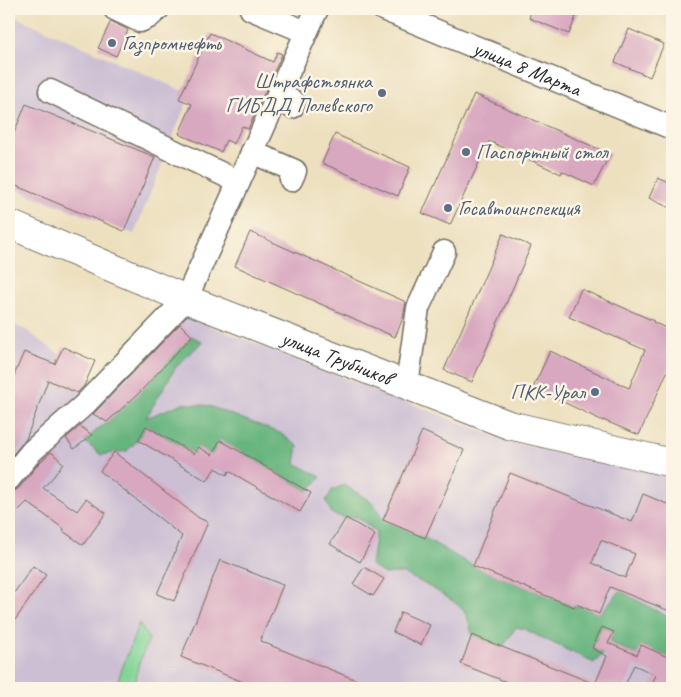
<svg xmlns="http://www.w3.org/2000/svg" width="681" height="697" viewBox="0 0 681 697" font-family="Caveat,sans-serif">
<rect width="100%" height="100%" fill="#fcf5e5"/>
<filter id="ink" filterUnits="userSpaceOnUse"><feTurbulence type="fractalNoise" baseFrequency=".02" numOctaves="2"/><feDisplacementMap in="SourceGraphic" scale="10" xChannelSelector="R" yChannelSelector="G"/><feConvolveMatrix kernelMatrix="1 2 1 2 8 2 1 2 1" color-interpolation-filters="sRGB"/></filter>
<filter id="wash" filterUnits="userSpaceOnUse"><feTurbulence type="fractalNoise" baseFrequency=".0096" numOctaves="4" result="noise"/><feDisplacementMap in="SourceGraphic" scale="20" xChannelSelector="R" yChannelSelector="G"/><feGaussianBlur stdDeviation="1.12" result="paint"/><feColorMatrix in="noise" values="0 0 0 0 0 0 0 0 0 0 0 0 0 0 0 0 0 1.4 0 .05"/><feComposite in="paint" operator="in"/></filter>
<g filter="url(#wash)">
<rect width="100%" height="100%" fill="#ede0bf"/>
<path fill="#ccbfd4" d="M 9,14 L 190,94 L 134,234 L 9,187 Z
M 182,315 L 510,442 L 672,477 L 672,688 L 9,688 L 9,323 L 26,330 L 81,370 L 104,390 Z"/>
<path fill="#7ed294" stroke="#547e60" d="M 139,623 L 149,639 L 138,666 L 135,688 L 115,688 Z"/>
<path fill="#66b47e" stroke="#487054" d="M 192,336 L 202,342 L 176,367 L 146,418 L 183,403 L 209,406 L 280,433 L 298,446 L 295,463 L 321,477 L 308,491 L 220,441 L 212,455 L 198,447 L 194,454 L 146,426 L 138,440 L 127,451 L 101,455 L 84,441 C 123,410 157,373 192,336 Z
M 344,485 L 369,500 L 377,509 L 383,520 L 425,538 L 473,566 L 574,607 L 581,606 L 599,614 L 620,591 L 672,619 L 672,659 L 641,645 L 637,655 L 609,642 L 614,632 L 602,627 L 592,648 L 603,654 L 594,663 L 524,629 L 516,627 L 503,647 L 472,635 C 470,625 468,615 460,607 C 452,599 410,574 399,573 C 394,573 389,574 384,574 L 371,565 L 376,532 L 358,517 L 346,518 L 332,514 L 326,501 L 332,490 Z"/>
<g id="blocks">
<path fill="#d8a7c0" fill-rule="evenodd" d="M 532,9 L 579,9 L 569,34 L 529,18 Z
M 111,21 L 128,30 L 116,56 L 98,48 Z
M 629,29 L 664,44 L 650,77 L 615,62 Z
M 210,33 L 273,62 L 277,52 L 282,54 L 248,129 L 242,126 L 234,144 L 226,140 L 221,152 L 179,134 L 192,104 L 179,99 Z
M 474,94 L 610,154 L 594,186 L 562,171 L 561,174 L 489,141 L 450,225 L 422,213 L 460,129 L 459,128 Z
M 26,104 L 155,157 L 124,231 L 9,183 L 9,145 Z
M 335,134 L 410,167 L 398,196 L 322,163 Z
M 658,178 L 672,184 L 672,209 L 649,198 Z
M 250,232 L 406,302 L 403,318 L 395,337 L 235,266 Z
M 503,234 L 531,246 L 472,382 L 444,370 Z
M 581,289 L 654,321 L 653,322 L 672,331 L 672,361 L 639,435 L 603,420 L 603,421 L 551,396 L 539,398 L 539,391 L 533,388 L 550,351 L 629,388 L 645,350 L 569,317 Z
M 180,324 L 192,336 L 138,394 L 107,422 L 93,414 Z
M 63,347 L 95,361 L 84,386 L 77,393 L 48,380 L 26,439 L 9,459 L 9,387 L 24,352 L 55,364 Z
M 80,426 L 92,435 L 74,449 L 66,438 Z
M 146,426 L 194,454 L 198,447 L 212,455 L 220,440 L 311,493 L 300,512 L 229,471 L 227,475 L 215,468 L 207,481 L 138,440 Z
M 422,431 L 464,450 L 425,538 L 383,520 Z
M 51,452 L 63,463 L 54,476 L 43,488 L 77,511 L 86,499 L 106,513 L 83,545 L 63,531 L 64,529 L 27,502 L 9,520 L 9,492 L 14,491 L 19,488 L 39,463 Z
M 114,452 L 199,518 L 208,522 L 174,601 L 157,594 L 182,536 L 100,471 Z
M 510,473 L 632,522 L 643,494 L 672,506 L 672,612 L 610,587 L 599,614 L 576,604 L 574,607 L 473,566 ZM 601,540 L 635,554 L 625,578 L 592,563 Z
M 346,518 L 375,535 L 360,562 L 330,544 Z
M 220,560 L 283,585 L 260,641 L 376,688 L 258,688 L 181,657 Z
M 33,566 L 46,575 L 9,629 L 9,600 Z
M 364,567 L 384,579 L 373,596 L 353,584 Z
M 401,612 L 430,625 L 421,645 L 393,632 Z
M 602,627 L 614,632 L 608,643 L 637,655 L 641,645 L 672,659 L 672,688 L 650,688 L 656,675 L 634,665 L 624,688 L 522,688 L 461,664 L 472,635 L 595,684 L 607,656 L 592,648 Z"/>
</g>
</g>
<g filter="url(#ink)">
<use href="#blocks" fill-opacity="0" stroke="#6f6a5f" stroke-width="1"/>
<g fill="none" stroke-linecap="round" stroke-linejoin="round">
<g stroke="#6f6a5f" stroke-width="25">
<g id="minor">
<path d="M 115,9 L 140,21 L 149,17 L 158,9"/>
<path d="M 251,9 L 306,32"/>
<path id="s1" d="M 383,9 L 672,128"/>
<path d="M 50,91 L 178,153 L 239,182"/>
<path d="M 278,94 L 294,102 L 292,107"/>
<path d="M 252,152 L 295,171 L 291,180"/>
<path d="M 407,385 L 418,308 L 444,252"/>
<path d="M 9,479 L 32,451 L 84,405 L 186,299 L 317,9"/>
</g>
</g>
<g stroke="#6f6a5f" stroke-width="30">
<g id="major">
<path id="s2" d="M 9,224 L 186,299 L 509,425 L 672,463"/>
</g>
</g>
<use href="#minor" stroke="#fff" stroke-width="22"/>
<use href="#major" stroke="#fff" stroke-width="28"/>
</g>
</g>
<g fill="#5c6f8a" stroke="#fcf5e5" stroke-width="2">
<circle cx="112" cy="43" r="5"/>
<circle cx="382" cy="93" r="5"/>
<circle cx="466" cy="152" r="5"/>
<circle cx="448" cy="208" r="5"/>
<circle cx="595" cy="392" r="5"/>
</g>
<g text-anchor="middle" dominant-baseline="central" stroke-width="5" stroke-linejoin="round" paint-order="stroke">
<g font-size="21" fill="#4e5e75" stroke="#fcf5e5" text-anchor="start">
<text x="122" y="43">Газпромнефть</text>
<text x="372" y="81" text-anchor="end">Штрафстоянка<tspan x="372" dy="24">ГИБДД Полевского</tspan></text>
<text x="476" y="152">Паспортный стол</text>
<text x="458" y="208">Госавтоинспекция</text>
<text x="585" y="392" text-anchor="end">ПКК-Урал</text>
</g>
<g font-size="21" fill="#2b2b2b" stroke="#fcf5e5">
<text stroke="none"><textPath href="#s1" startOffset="156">улица 8 Марта</textPath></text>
<text stroke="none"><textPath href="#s2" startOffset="354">улица Трубников</textPath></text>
</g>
</g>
<rect width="681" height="697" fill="none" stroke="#fcf5e5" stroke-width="30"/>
</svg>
